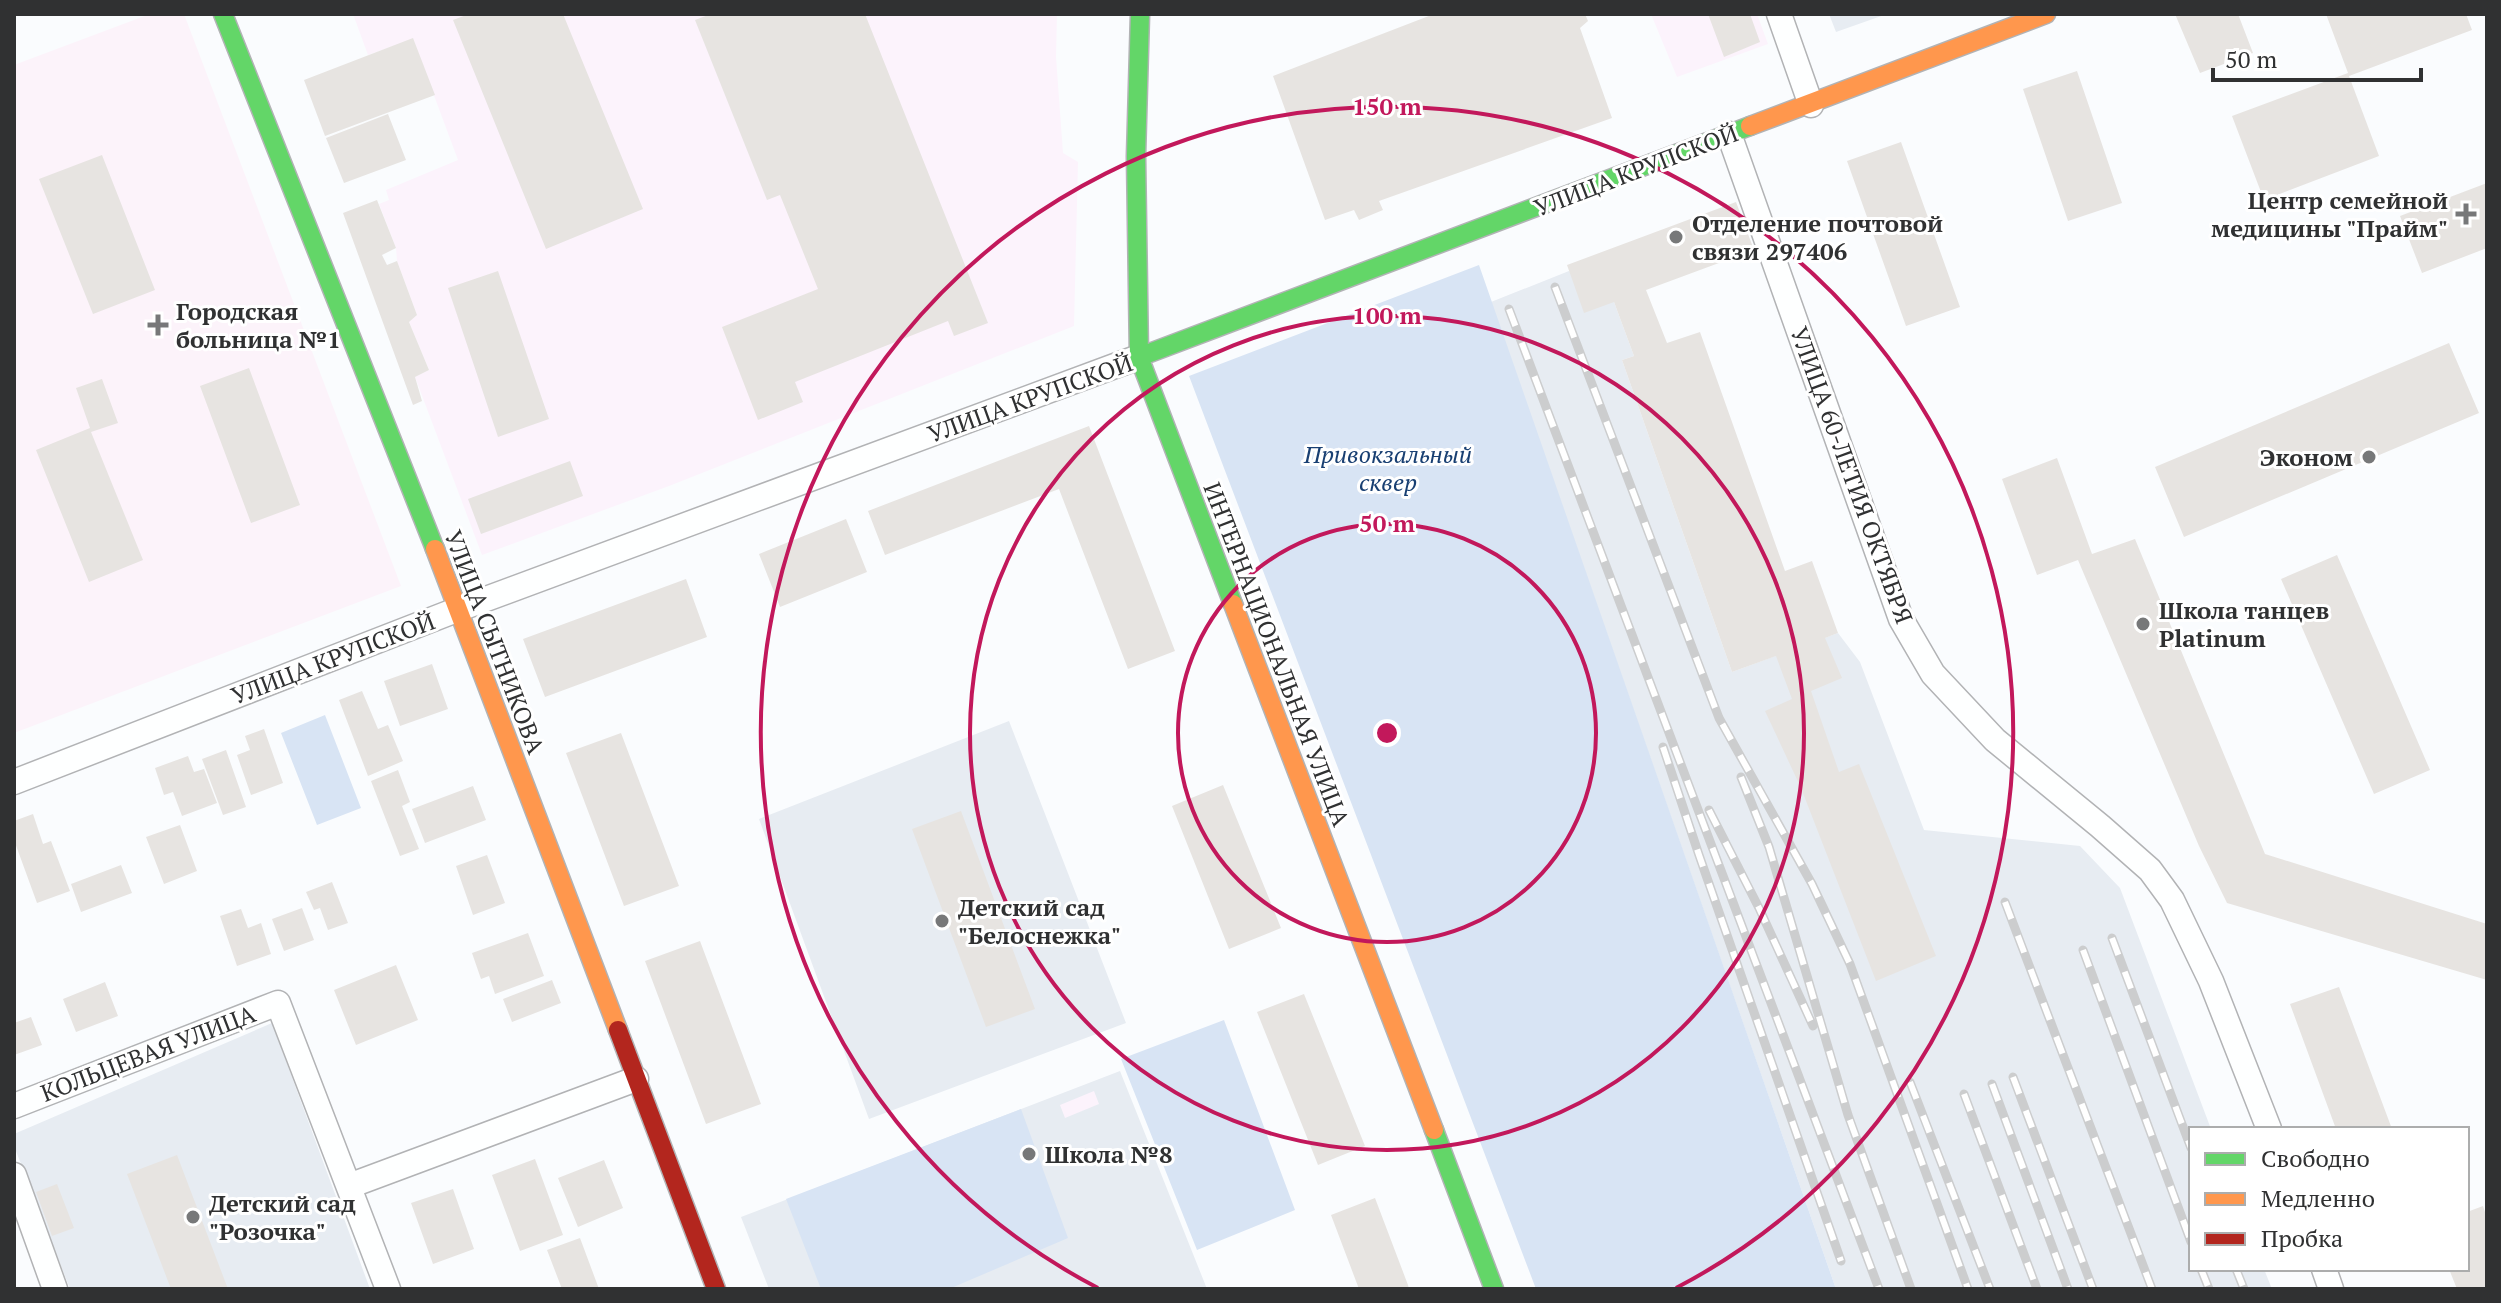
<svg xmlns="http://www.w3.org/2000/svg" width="2501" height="1303" viewBox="0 0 2501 1303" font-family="'PT Serif',serif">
<rect width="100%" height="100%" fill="#fafcfe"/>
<path fill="#e7ecf2" d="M 1829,14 L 1887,14 L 1836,32 Z
M 1569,271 L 1614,302 L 1634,356 L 1622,360 L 1732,672 L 1838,633 L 1860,662 L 1924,830 L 2080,846 L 2120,888 L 2211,1129 L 2191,1129 L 2191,1269 L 2264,1269 L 2272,1289 L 1836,1289 L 1491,302 Z
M 1009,721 L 1126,1023 L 869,1119 L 759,819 Z
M 272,1023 L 370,1289 L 70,1289 L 14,1146 L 14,1134 Z
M 1120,1071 L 1207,1289 L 769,1289 L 741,1217 Z"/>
<path fill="#fcf3fc" d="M 353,14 L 1057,14 L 1056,57 L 1063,153 L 1078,162 L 1074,326 L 669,486 L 482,555 L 415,377 L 429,370 L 409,322 L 417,315 L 397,261 L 396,248 L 379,204 L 389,200 L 386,190 L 458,160 L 413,39 L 368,55 Z
M 1651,14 L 1757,14 L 1768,44 L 1677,77 Z
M 1094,1091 L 1099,1104 L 1065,1118 L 1060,1105 Z"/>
<path fill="#fcf3fa" d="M 150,14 L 184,14 L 401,586 L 14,733 L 14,65 Z"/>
<path fill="#d8e4f4" d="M 1479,265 L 1836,1289 L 1536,1289 L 1189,376 Z
M 325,715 L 361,808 L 317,825 L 281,733 Z
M 1224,1020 L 1295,1210 L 1197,1250 L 1121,1059 Z
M 1021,1109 L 1068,1238 L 949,1289 L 821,1289 L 786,1199 Z"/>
<path fill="#e7e4e1" d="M 469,14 L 563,14 L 643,209 L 546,249 L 453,20 Z
M 711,14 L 865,14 L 988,323 L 954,336 L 948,321 L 795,382 L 803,402 L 758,420 L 722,327 L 818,289 L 780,195 L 767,200 L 695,20 Z
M 1434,14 L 1585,14 L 1588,21 L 1580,28 L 1612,118 L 1379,201 L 1383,210 L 1359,220 L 1354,210 L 1325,220 L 1273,76 Z
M 1708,14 L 1750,14 L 1760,42 L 1724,57 Z
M 2175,14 L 2238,14 L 2253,53 L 2200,73 Z
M 2326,14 L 2466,14 L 2472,30 L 2349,76 L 2379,156 L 2264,200 L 2232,116 L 2348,73 Z
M 413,38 L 435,95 L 325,136 L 304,80 Z
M 2077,71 L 2122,203 L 2068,221 L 2023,89 Z
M 388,114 L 406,160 L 344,183 L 326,138 Z
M 1901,142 L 1960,307 L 1906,326 L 1847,161 Z
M 102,155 L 155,290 L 93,314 L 39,179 Z
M 2487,183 L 2487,248 L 2422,273 L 2400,216 Z
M 377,200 L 396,248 L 382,255 L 387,265 L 397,261 L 417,315 L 409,322 L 429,370 L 415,377 L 422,401 L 413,405 L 343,213 Z
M 1736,202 L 1754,250 L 1646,290 L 1667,343 L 1700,332 L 1785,571 L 1812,561 L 1838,633 L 1825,638 L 1842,678 L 1811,691 L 1839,772 L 1859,764 L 1936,956 L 1876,981 L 1801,788 L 1765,711 L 1792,699 L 1776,656 L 1732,672 L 1622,360 L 1634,356 L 1614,302 L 1584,313 L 1567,265 Z
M 498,271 L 549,419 L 498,437 L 448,288 Z
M 2449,343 L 2479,413 L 2184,537 L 2155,467 Z
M 249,368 L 300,505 L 251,523 L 200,386 Z
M 102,379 L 118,423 L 91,432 L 143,560 L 89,582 L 36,450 L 90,428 L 76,388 Z
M 1089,426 L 1175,651 L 1128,669 L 1059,489 L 885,555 L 868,511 Z
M 2057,458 L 2092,554 L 2135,539 L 2265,854 L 2487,924 L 2487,980 L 2227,903 L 2199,846 L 2078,560 L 2037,575 L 2002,479 Z
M 570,461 L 583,496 L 481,534 L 468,499 Z
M 846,519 L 867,572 L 780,607 L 759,554 Z
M 2337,555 L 2430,770 L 2374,794 L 2281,579 Z
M 686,579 L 707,637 L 545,697 L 523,639 Z
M 432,664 L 448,709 L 400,726 L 384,681 Z
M 362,691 L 378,729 L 388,725 L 403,761 L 368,776 L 339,700 Z
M 264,729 L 283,783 L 251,795 L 237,755 L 250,750 L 245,736 Z
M 621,733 L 679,886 L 624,906 L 566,753 Z
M 226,750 L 246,807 L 223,815 L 202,759 Z
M 188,756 L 194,772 L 204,769 L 217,803 L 182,816 L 173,792 L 164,795 L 155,768 Z
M 398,770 L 410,802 L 402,806 L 419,849 L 400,856 L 371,781 Z
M 1223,785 L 1281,928 L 1229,949 L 1172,806 Z
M 473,786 L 486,820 L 425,843 L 412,809 Z
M 961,811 L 1035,1009 L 986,1027 L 912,829 Z
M 33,814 L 43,844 L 51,841 L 70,891 L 37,903 L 14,840 L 14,821 Z
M 180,825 L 197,871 L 164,884 L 146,837 Z
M 487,855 L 505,903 L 473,915 L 456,866 Z
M 121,865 L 132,893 L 81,912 L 71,884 Z
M 332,882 L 348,923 L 328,930 L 320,908 L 314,910 L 306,892 Z
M 302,908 L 314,940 L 284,951 L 272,919 Z
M 241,909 L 248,928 L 261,923 L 271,954 L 237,966 L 220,916 Z
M 528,933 L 544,976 L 495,994 L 489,976 L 481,979 L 472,953 Z
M 700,941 L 761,1104 L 706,1124 L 645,961 Z
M 396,965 L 418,1020 L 356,1045 L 334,990 Z
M 552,980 L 561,1003 L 512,1022 L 503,999 Z
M 105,982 L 118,1016 L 76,1032 L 63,999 Z
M 2339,987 L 2392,1129 L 2336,1129 L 2290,1004 Z
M 1304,994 L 1365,1146 L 1318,1165 L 1257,1012 Z
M 31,1017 L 42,1045 L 14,1055 L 14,1023 Z
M 177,1155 L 228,1289 L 171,1289 L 127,1174 Z
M 535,1159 L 563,1235 L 520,1251 L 492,1175 Z
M 604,1160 L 623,1208 L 578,1227 L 558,1178 Z
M 57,1184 L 74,1228 L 52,1236 L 36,1192 Z
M 453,1189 L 474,1249 L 433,1264 L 411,1203 Z
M 1375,1198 L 1408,1285 L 1409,1289 L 1359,1289 L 1331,1215 Z
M 2483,1206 L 2487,1218 L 2487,1289 L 2457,1289 L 2449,1269 L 2467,1269 L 2467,1212 Z
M 580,1238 L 599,1289 L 562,1289 L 547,1250 Z"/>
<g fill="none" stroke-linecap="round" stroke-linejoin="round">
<g stroke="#b2b3b5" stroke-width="27">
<path id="street" d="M 1779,14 L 1811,105
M 1729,134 L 1901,619 L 1933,674 L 1995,740 L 2100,826 L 2150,870 L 2172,900 L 2211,981 L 2269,1129
M 14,782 L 459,609 L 1139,357
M 14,1106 L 278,1003 L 388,1289
M 14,1175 L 55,1289
M 349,1186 L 636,1079
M 2324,1269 L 2331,1289"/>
</g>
<g stroke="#b2b3b5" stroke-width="21">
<path id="fast" d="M 223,14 L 435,549
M 1140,14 L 1136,156 L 1139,357 L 1233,604
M 1139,357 L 1750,126
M 1434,1130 L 1494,1289"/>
</g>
<g stroke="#b2b3b5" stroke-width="21">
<path id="slow" d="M 1750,126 L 2046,14
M 435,549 L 618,1030
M 1233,604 L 1434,1130"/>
</g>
<g stroke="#b2b3b5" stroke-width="21">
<path id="jam" d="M 618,1030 L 716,1289"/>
</g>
<use href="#street" stroke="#feffff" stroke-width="24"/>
<use href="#fast" stroke="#63d668" stroke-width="18"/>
<use href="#slow" stroke="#ff974d" stroke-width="18"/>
<use href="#jam" stroke="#b3261e" stroke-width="18"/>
<g stroke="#cccdce" stroke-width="9">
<path id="rail" d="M 1555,287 L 1719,718 L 1812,884 L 1850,964 L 1968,1289
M 1509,309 L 1879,1289
M 1663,747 L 1699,855 L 1841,1261
M 1741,777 L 1769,847 L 1848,1115 L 1911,1289
M 1709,810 L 1759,908 L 1813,1026
M 2005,902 L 2152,1289
M 2112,938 L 2191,1148
M 2083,950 L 2191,1242
M 2013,1077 L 2093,1289
M 1910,1082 L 1990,1289
M 1992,1084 L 2068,1289
M 1964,1094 L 2037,1289
M 2201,1269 L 2209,1289
M 2236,1269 L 2244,1289"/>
</g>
<use href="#rail" stroke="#fff" stroke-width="6" stroke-dasharray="18" stroke-linecap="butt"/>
</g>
<g fill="none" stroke="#c2185b" stroke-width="4">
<circle cx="1387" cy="733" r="209"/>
<circle cx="1387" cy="733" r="417"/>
<path d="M1098 1288A626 626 0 1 1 1676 1288"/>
</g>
<g fill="#777879" stroke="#fff" stroke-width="3">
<path d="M2462 202h8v8h8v8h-8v8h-8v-8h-8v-8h8z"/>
<circle cx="1676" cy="237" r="8"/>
<path d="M154 313h8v8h8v8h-8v8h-8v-8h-8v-8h8z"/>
<circle cx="2369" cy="457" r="8"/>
<circle cx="2143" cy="624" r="8"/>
<circle cx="942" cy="921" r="8"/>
<circle cx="1029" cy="1154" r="8"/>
<circle cx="193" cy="1217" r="8"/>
</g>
<g text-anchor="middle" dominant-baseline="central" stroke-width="6" stroke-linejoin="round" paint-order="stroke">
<g font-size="24" fill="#303132" stroke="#fff">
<text transform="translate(1636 170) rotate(-21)">УЛИЦА КРУПСКОЙ</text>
<text transform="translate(1030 398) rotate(-20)">УЛИЦА КРУПСКОЙ</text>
<text transform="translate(1852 475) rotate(70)">УЛИЦА 60-ЛЕТИЯ ОКТЯБРЯ</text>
<text transform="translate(495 642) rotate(69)">УЛИЦА СЫТНИКОВА</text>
<text transform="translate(1277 654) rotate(69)">ИНТЕРНАЦИОНАЛЬНАЯ УЛИЦА</text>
<text transform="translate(333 658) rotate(-21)">УЛИЦА КРУПСКОЙ</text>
<text transform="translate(148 1053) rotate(-21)">КОЛЬЦЕВАЯ УЛИЦА</text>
</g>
<g font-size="24" font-weight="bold" fill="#303132" stroke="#fff" text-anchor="start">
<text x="2448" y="200" text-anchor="end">Центр семейной<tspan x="2448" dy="28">медицины "Прайм"</tspan></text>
<text x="1692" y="223">Отделение почтовой<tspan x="1692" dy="28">связи 297406</tspan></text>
<text x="176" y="311">Городская<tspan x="176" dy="28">больница №1</tspan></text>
<text x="2353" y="457" text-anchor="end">Эконом</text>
<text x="2159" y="610">Школа танцев<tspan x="2159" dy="28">Platinum</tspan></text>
<text x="958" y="907">Детский сад<tspan x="958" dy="28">"Белоснежка"</tspan></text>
<text x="1045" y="1154">Школа №8</text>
<text x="209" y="1203">Детский сад<tspan x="209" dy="28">"Розочка"</tspan></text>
</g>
<g font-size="24" font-style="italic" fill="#183f72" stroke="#fff">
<text x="1388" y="454">Привокзальный<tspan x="1388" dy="28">сквер</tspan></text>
</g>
</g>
<circle cx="1387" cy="733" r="12" fill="#c2185b" stroke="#fff" stroke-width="4"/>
<g font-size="24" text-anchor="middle" font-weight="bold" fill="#c2185b" stroke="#fff" stroke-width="6" stroke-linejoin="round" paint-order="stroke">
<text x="1387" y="115">150 m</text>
<text x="1387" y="324">100 m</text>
<text x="1387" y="532">50 m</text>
</g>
<rect width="2501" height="1303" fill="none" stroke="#303132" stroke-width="32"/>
<rect x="2189" y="1127" width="280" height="144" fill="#ffffff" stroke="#acadad" stroke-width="2"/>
<rect x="2205" y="1153" width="40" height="12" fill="#63d668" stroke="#acadad" stroke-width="2"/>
<text x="2261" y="1167" font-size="24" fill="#303132">Свободно</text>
<rect x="2205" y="1193" width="40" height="12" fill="#ff974d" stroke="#acadad" stroke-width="2"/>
<text x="2261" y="1207" font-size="24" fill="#303132">Медленно</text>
<rect x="2205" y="1233" width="40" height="12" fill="#b3261e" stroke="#acadad" stroke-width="2"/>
<text x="2261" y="1247" font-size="24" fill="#303132">Пробка</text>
<path d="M2213 68v12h208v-12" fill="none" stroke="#303132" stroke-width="4"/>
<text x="2225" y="68" font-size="24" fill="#303132" stroke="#ffffff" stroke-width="6" paint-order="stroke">50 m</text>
</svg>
